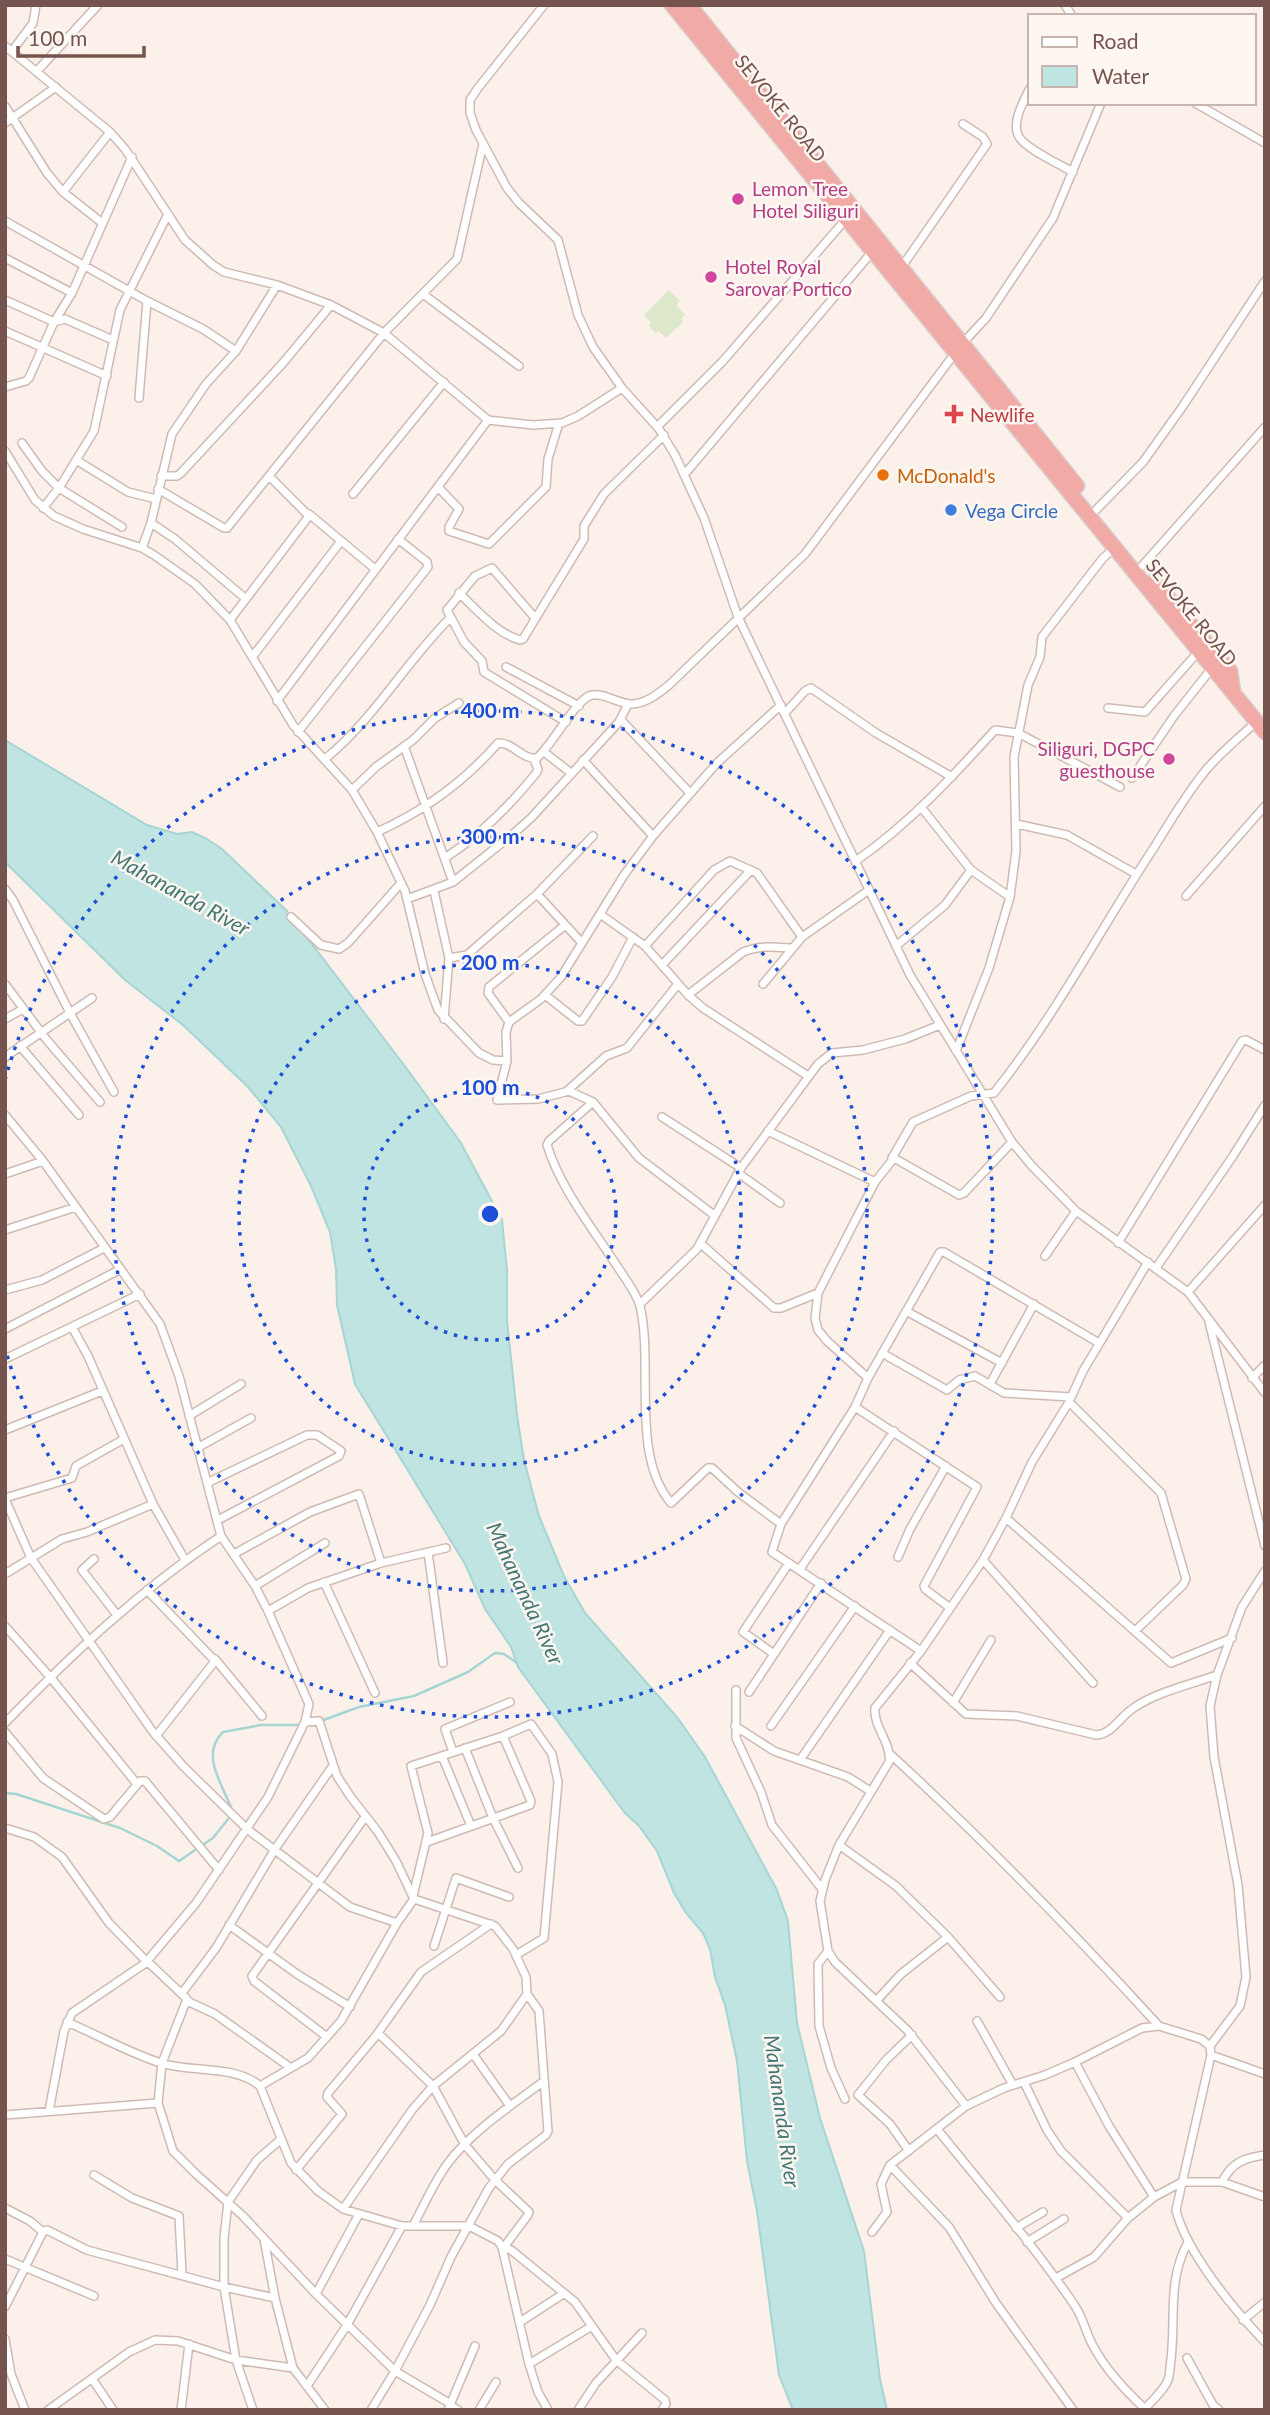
<svg xmlns="http://www.w3.org/2000/svg" width="1270" height="2415" viewBox="0 0 1270 2415" font-family="Lato,sans-serif">
<rect width="100%" height="100%" fill="#fbf1ea"/>
<path fill="#dce8c9" d="M 669,290 L 680,301 L 676,305 L 685,315 L 681,319 L 683,322 L 666,338 L 659,331 L 656,333 L 649,326 L 651,323 L 644,315 Z"/>
<path fill="#bfe4e2" stroke="#a6d5d3" stroke-width="2" d="M 5,740 L 147,825 L 177,834 L 192,832 L 205,838 L 222,849 L 286,910 L 404,1065 L 461,1143 L 502,1220 L 507,1270 L 507,1320 L 517,1415 L 524,1460 L 539,1516 L 564,1576 L 585,1613 L 677,1717 L 705,1757 L 777,1890 L 788,1921 L 797,2023 L 820,2118 L 864,2251 L 880,2379 L 887,2410 L 793,2410 L 779,2375 L 757,2211 L 747,2161 L 737,2061 L 725,2005 L 715,1977 L 710,1949 L 703,1933 L 686,1913 L 674,1893 L 657,1851 L 639,1826 L 625,1813 L 616,1801 L 518,1667 L 511,1647 L 485,1609 L 465,1564 L 355,1384 L 337,1305 L 336,1269 L 330,1232 L 311,1186 L 281,1127 L 248,1087 L 183,1025 L 125,980 L 5,862 Z"/>
<g fill="none" stroke-linecap="round" stroke-linejoin="round">
<path stroke="#a6d5d3" stroke-width="2.5" d="M 321,1721 L 359,1707 L 414,1696 L 468,1672 L 495,1653 L 504,1654 L 517,1663
M 5,1793 L 16,1794 L 120,1828 L 157,1846 L 179,1861 L 213,1838 L 233,1813 C 226,1789 198,1756 223,1732 L 261,1725 L 301,1725"/>
<g stroke="#cfbab3" stroke-width="10">
<path id="street" d="M 544,5 L 478,88 L 470,100 L 470,113 L 476,130 L 507,188 L 519,203 L 558,240 L 578,315 L 593,347 L 622,388 L 659,429 L 675,455 L 704,518 L 738,617 L 910,975 L 1012,1142 L 1031,1165 L 1076,1211 L 1188,1292 L 1265,1393
M 1065,5 L 1072,16
M 5,46 L 110,132 L 125,149 L 185,240 L 213,265 L 224,272 L 277,285 L 331,305 L 384,333 L 488,420 L 533,425 L 562,423 L 578,416 L 622,388
M 12,51 L 33,23 L 36,5
M 37,71 L 98,5
M 1030,88 C 1024,101 1012,120 1018,135 C 1022,147 1061,165 1073,172
M 1195,103 L 1265,143
M 5,106 L 47,173 L 63,192 L 101,222
M 5,123 L 56,87
M 63,192 L 110,132
M 5,221 L 147,301 L 203,329 L 236,351
M 5,258 L 72,293
M 901,268 L 987,144 L 983,137 L 963,124
M 423,294 L 519,366
M 5,300 L 54,322 L 65,319 L 113,340
M 5,331 L 107,376
M 962,344 L 986,318 L 1053,218 L 1101,103
M 5,387 L 26,381 L 29,378 L 54,322 L 72,293 L 132,157
M 139,398 L 147,301
M 657,427 L 723,361 L 846,219
M 22,443 L 42,471 L 59,488 L 122,527
M 5,451 L 35,500 L 54,516 L 83,529 L 142,548 L 154,555 L 195,584 L 230,620 L 293,725 L 352,790 L 377,832 L 405,891 L 425,974 L 438,1010 L 479,1053 L 493,1060 L 507,1061 L 506,1032 L 509,1022 L 541,999 L 561,977 L 624,875 L 653,836 L 717,763 L 781,705
M 76,460 L 128,492 L 156,499
M 684,475 L 872,252
M 161,476 L 177,476 L 181,473 L 283,363 L 331,305
M 438,487 L 459,509 L 449,527 L 449,531 L 489,544 L 546,487 L 548,459 L 559,423
M 158,489 L 224,528 L 227,528 L 384,333 L 457,259 L 483,144
M 353,494 L 444,382
M 43,508 L 59,488 L 94,431 L 120,310 L 168,214
M 1096,510 L 1143,462 L 1183,406 L 1265,281
M 309,514 L 375,569
M 151,523 L 175,539 L 246,599
M 142,548 L 151,523 L 172,434 L 206,384 L 236,351 L 277,285
M 1142,566 L 1265,427
M 459,593 C 477,610 496,633 520,640 L 523,639 L 584,539 L 584,526 L 604,494 L 664,435
M 535,618 L 492,568 L 475,576 L 447,610 L 464,642 L 482,661 L 484,672 L 566,722
M 230,620 L 309,516 L 269,476
M 253,656 L 341,541
M 506,667 L 579,706
M 277,701 L 488,420
M 1108,708 L 1145,712 L 1199,651
M 785,713 L 805,691 L 811,688 L 876,733 L 952,777
M 619,722 L 628,704
M 298,732 L 428,567 L 427,562 L 398,539
M 404,746 L 453,882
M 544,752 L 571,773
M 325,759 C 374,719 405,663 450,618
M 583,760 L 653,836
M 1132,778 L 1174,716 L 1212,668
M 352,790 L 377,766 L 413,740 L 435,718 L 459,703
M 921,807 L 971,870 L 1010,897
M 1016,824 L 1067,835 L 1136,874
M 377,832 C 424,811 464,782 498,743 C 513,742 522,760 537,758 C 553,744 573,704 589,696 C 602,691 618,704 631,704 C 646,704 659,693 669,685 L 805,554 L 955,353
M 445,858 C 482,834 510,806 537,772 L 538,769 L 534,759
M 857,860 C 909,824 952,777 995,730 L 1018,733 L 1120,787
M 5,889 L 13,900 L 70,1013 L 114,1092
M 434,891 L 449,958 L 444,1019
M 537,894 L 582,943
M 1186,896 L 1265,806
M 407,899 L 453,882 L 513,834 L 531,818 L 619,722 L 623,722 L 690,793
M 600,914 L 645,946 L 688,995 L 703,1008 L 808,1076
M 291,917 L 321,945 L 339,949 L 348,943 L 401,883
M 645,946 L 714,870 L 730,861 L 757,873 L 802,937
M 896,946 L 945,905 L 971,870
M 449,958 L 467,955 L 484,940 L 537,894 L 593,836
M 662,965 L 751,870
M 5,984 L 46,1039 L 100,1102
M 763,984 L 802,937 L 869,890
M 545,995 L 578,1021 L 582,1021 L 612,977 L 633,937
M 688,995 L 743,952 C 759,945 774,947 791,948
M 5,1019 L 23,1009
M 509,1022 L 488,993 L 489,987 L 564,926
M 20,1046 L 79,1115
M 956,1051 L 989,968 L 1010,897 L 1016,851 L 1014,757 L 1028,685 L 1040,657 L 1042,637 L 1103,558 L 1115,548
M 5,1057 L 92,998
M 507,1061 L 497,1100 L 538,1099 L 569,1091 L 593,1102 L 639,1158 L 714,1215
M 567,1091 L 606,1056 L 627,1048 L 678,984
M 593,1102 L 549,1141 L 547,1145 C 561,1190 594,1230 619,1269 C 626,1280 637,1294 640,1306 C 654,1365 630,1455 671,1503 L 708,1468 L 712,1468 L 738,1492 L 781,1524
M 5,1115 L 43,1161 L 160,1324 L 179,1376 L 221,1536 L 255,1586 L 268,1611 L 309,1704 L 305,1722 L 268,1797 L 196,1903 L 147,1961 L 187,1999 L 162,2063 L 158,2103 L 173,2151 L 196,2174 L 243,2216 L 316,2294 L 395,2371 L 449,2403 L 450,2405 L 448,2410
M 662,1117 L 741,1168
M 768,1131 L 875,1182
M 892,1158 L 913,1122 L 971,1096 L 994,1093 C 1056,1015 1101,928 1155,846 C 1171,820 1187,793 1206,770 C 1221,752 1240,737 1256,722
M 738,1173 L 780,1203
M 5,1174 L 43,1161
M 5,1230 L 76,1207
M 700,1243 L 774,1308 L 781,1308 L 818,1293
M 1118,1243 L 1242,1041 L 1246,1040 L 1265,1050
M 1045,1256 L 1076,1211
M 1156,1268 L 1233,1156 L 1265,1105
M 5,1290 L 42,1280 L 104,1248
M 1188,1292 L 1265,1205
M 640,1304 L 697,1249 L 741,1168 L 818,1064 L 832,1053 L 863,1050 L 905,1039 L 940,1025
M 906,1311 L 1002,1363
M 1209,1322 L 1265,1546
M 72,1327 L 88,1356 L 153,1504 L 185,1560
M 5,1329 L 121,1269
M 882,1353 L 947,1390 L 959,1380 L 975,1376 L 1004,1393 L 1071,1397
M 5,1359 L 140,1294
M 868,1378 L 827,1341 L 818,1330 L 815,1318 L 818,1293 L 875,1182 L 894,1158 L 959,1195 L 964,1193 L 1012,1142
M 1252,1378 L 1265,1365
M 990,1384 L 1034,1304
M 1069,1402 L 1161,1493 L 1186,1579 L 1183,1585 L 1135,1631
M 855,1407 L 977,1487 L 924,1586 L 925,1589 L 950,1608
M 189,1416 L 241,1384
M 5,1430 L 102,1391
M 197,1448 L 251,1418
M 207,1483 L 307,1435 L 317,1435 L 341,1451 L 339,1456 L 218,1520
M 5,1498 L 72,1478 L 76,1466 L 124,1439
M 5,1499 L 31,1558 L 153,1732 L 183,1766 L 247,1829 L 350,1907 L 397,1923
M 1006,1518 L 1171,1663 L 1232,1638
M 428,1552 L 443,1663
M 234,1554 L 310,1512 L 359,1494 L 381,1563
M 898,1557 L 910,1529 L 946,1466
M 94,1559 L 82,1570 L 117,1615
M 983,1560 L 1093,1683
M 800,1569 L 894,1431
M 5,1574 L 62,1539 L 87,1532 L 153,1504
M 324,1582 L 375,1693
M 255,1586 L 325,1543
M 147,1590 L 215,1661 L 156,1736
M 268,1611 L 308,1588 L 381,1563 L 446,1548
M 5,1626 L 51,1678 L 137,1784
M 921,1651 L 772,1552 L 781,1524 L 855,1407 L 868,1378 L 940,1252 L 944,1252 L 1099,1343
M 774,1654 L 743,1632 L 789,1563
M 215,1659 L 262,1716
M 910,1663 L 966,1714 L 1017,1716 L 1096,1735 C 1113,1734 1121,1715 1135,1707 C 1157,1692 1192,1684 1217,1675
M 736,1690 L 736,1738 L 761,1792 L 772,1825 L 822,1889
M 749,1692 L 821,1583
M 953,1703 L 991,1640
M 5,1723 C 72,1654 141,1589 221,1536
M 735,1726 L 774,1751 L 848,1777 L 870,1791
M 771,1726 L 855,1606
M 5,1732 L 43,1778 L 104,1819 L 110,1817 L 140,1781 L 145,1781 L 219,1870
M 465,1748 L 493,1818 L 518,1868
M 453,1752 L 445,1729 L 510,1702
M 890,1754 C 984,1840 1073,1932 1159,2026
M 442,1756 L 471,1826
M 800,1760 L 890,1630
M 5,1828 L 34,1837 L 62,1857 L 109,1923 L 147,1962 L 72,2013 L 64,2031 L 49,2111
M 427,1842 L 530,1805 L 531,1801 L 503,1736
M 839,1845 L 896,1886 L 948,1937 L 901,1974 L 877,2000
M 413,1896 L 428,1833 L 411,1766 L 503,1736 L 531,1724 L 552,1754 L 558,1782 L 544,1938 L 516,1955
M 229,1925 L 297,1974 L 350,2007
M 948,1937 L 1000,1997
M 434,1946 L 456,1878 L 509,1897
M 828,1951 L 818,1964 L 819,2026 L 831,2068 L 845,2099
M 182,1993 L 216,1948 L 275,1849 L 332,1767
M 187,2001 L 215,2014 L 291,2068
M 977,2021 L 1013,2085
M 67,2022 C 98,2035 129,2053 161,2063 C 192,2073 234,2064 260,2086 L 291,2163 L 318,2191 L 343,2209 L 402,2226 L 469,2226 L 498,2241 L 502,2247 L 529,2364 L 538,2392 L 548,2410
M 378,2033 L 433,2086 L 465,2145 L 495,2180 L 529,2212 L 528,2215 L 504,2247
M 327,2037 L 254,1981 L 252,1976 L 365,1817
M 1210,2046 L 1240,2006 L 1246,1977 L 1238,1885 L 1214,1757 L 1210,1706 L 1217,1675 L 1242,1607 L 1265,1571
M 473,2054 L 510,2106
M 1211,2055 L 1265,2074
M 1075,2062 L 1109,2126 L 1154,2197
M 1024,2082 L 1047,2130 L 1061,2151 L 1128,2218
M 260,2086 L 308,2058 L 341,2021 L 397,1923 L 414,1899 L 396,1861 L 378,1832 L 350,1796 L 337,1776 L 319,1721 L 305,1722
M 966,2106 L 908,2031 L 835,1962 L 828,1951 L 820,1901 L 825,1880 L 839,1845 L 889,1762 C 892,1743 873,1727 875,1708 L 921,1651 L 983,1560 L 1006,1518 L 1032,1462 L 1069,1402 L 1083,1371 L 1148,1262
M 5,2115 L 158,2103
M 937,2129 C 983,2186 1031,2242 1073,2303 C 1082,2315 1085,2329 1091,2342 C 1104,2368 1124,2389 1145,2409
M 909,2151 L 890,2124 L 858,2095 L 886,2060 L 912,2035
M 890,2165 L 949,2227 L 996,2303 L 1073,2410
M 296,2170 L 342,2114 L 327,2097 L 328,2093 L 375,2037 L 421,1972 L 491,1924
M 94,2175 L 132,2198 L 179,2216 L 182,2274
M 1222,2182 C 1232,2162 1244,2158 1265,2155
M 5,2208 L 30,2221 L 43,2232
M 343,2209 L 412,2110 L 433,2086 L 501,2031 L 527,1994 L 526,1977 L 513,1949 L 495,1926 L 414,1899
M 413,2226 C 424,2205 434,2182 448,2163 C 473,2130 511,2106 544,2081
M 1016,2228 L 1043,2212
M 872,2232 L 887,2212 L 881,2184 L 890,2165 L 966,2106 L 1004,2088 L 1045,2075 L 1075,2062 L 1142,2028 L 1159,2026 L 1201,2039 L 1210,2046 L 1211,2055 L 1176,2210 C 1186,2252 1235,2311 1265,2342
M 264,2239 L 275,2298 L 293,2368 L 325,2410
M 1027,2242 L 1064,2219
M 502,2247 L 511,2250 L 575,2302 L 616,2360 L 665,2400 L 666,2404 L 662,2410
M 5,2259 L 94,2296
M 1056,2278 L 1094,2257 L 1128,2218 L 1154,2197 L 1182,2182 L 1222,2182 L 1265,2197
M 316,2294 L 359,2214
M 5,2307 L 43,2232 L 47,2230 L 87,2250 L 224,2287 L 275,2298
M 1243,2320 L 1265,2302
M 520,2322 L 563,2294
M 5,2339 L 11,2374 L 25,2410
M 1187,2358 L 1213,2405 L 1219,2410
M 529,2364 L 592,2326
M 93,2380 L 113,2410
M 307,2386 L 347,2325 L 402,2226
M 48,2410 L 129,2352 L 155,2340 L 178,2341 L 236,2360 L 293,2368
M 181,2410 L 189,2344
M 253,2410 L 236,2360 L 224,2287 L 224,2238 L 228,2202 L 257,2160 L 280,2140
M 371,2410 L 395,2371 L 430,2305 L 451,2257 L 489,2188 L 508,2164 L 546,2135 L 548,2131 L 539,2011 L 527,1994
M 458,2410 L 450,2405 L 475,2346
M 479,2410 L 496,2382
M 578,2410 L 596,2383 L 642,2333
M 1144,2410 C 1151,2401 1164,2391 1168,2380 C 1170,2374 1170,2366 1171,2359 C 1176,2317 1167,2281 1188,2242"/>
</g>
<g stroke="#d8cfce" stroke-width="17">
<path id="highway" d="M 672,5 L 1265,732
M 689,5 L 1077,486
M 1154,581 L 1230,671 L 1233,692"/>
</g>
<use href="#street" stroke="#fff" stroke-width="7"/>
<use href="#highway" stroke="#f1aaa6" stroke-width="14"/>
</g>
<g fill="none" stroke="#1d4ed8" stroke-width="3.5" stroke-dasharray="3.5 7">
<circle cx="490" cy="1214" r="126"/>
<circle cx="490" cy="1214" r="251"/>
<circle cx="490" cy="1214" r="377"/>
<path d="M5 1080A503 503 0 1 1 5 1348"/>
</g>
<g fill="#d1479c" stroke="#fef6f1" stroke-width="2.5">
<circle cx="738" cy="199" r="7"/>
<circle cx="711" cy="277" r="7"/>
<circle cx="1169" cy="759" r="7"/>
</g>
<path fill="#e0444e" stroke="#fef6f1" stroke-width="2.5" d="M950.5 403.5h7v7h7v7h-7v7h-7v-7h-7v-7h7z"/>
<circle fill="#e8710a" stroke="#fef6f1" stroke-width="2.5" cx="883" cy="475" r="7"/>
<circle fill="#3f7fe0" stroke="#fef6f1" stroke-width="2.5" cx="951" cy="510" r="7"/>
<g text-anchor="middle" dominant-baseline="central" stroke-width="5" stroke-linejoin="round" paint-order="stroke">
<g font-size="19" fill="#75544f" stroke="#fef6f1">
<text transform="translate(781 108) rotate(51)">SEVOKE ROAD</text>
<text transform="translate(1192 612) rotate(51)">SEVOKE ROAD</text>
</g>
<g font-size="19" fill="#b23c85" stroke="#fef6f1" text-anchor="start">
<text x="752" y="188">Lemon Tree<tspan x="752" dy="22">Hotel Siliguri</tspan></text>
<text x="725" y="266">Hotel Royal<tspan x="725" dy="22">Sarovar Portico</tspan></text>
<text x="1155" y="748" text-anchor="end">Siliguri, DGPC<tspan x="1155" dy="22">guesthouse</tspan></text>
</g>
<g font-size="19" fill="#be3a42" stroke="#fef6f1" text-anchor="start">
<text x="970" y="414">Newlife</text>
</g>
<g font-size="19" fill="#c56008" stroke="#fef6f1" text-anchor="start">
<text x="897" y="475">McDonald's</text>
</g>
<g font-size="19" fill="#366cbe" stroke="#fef6f1" text-anchor="start">
<text x="965" y="510">Vega Circle</text>
</g>
<g font-size="21" font-style="italic" fill="#437876" stroke="#fef6f1">
<text transform="translate(181 892) rotate(29)">Mahananda River</text>
<text transform="translate(526 1593) rotate(65)">Mahananda River</text>
<text transform="translate(783 2111) rotate(82)">Mahananda River</text>
</g>
</g>
<circle cx="490" cy="1214" r="10" fill="#1d4ed8" stroke="#fef6f1" stroke-width="3.5"/>
<g font-size="21" text-anchor="middle" font-weight="bold" fill="#1d4ed8" stroke="#fef6f1" stroke-width="5" stroke-linejoin="round" paint-order="stroke">
<text x="490" y="718">400 m</text>
<text x="490" y="844">300 m</text>
<text x="490" y="970">200 m</text>
<text x="490" y="1095">100 m</text>
</g>
<rect width="1270" height="2415" fill="none" stroke="#75544f" stroke-width="14"/>
<rect x="1028" y="14" width="228" height="91" fill="#fef6f1" stroke="#c7b5b0" stroke-width="2"/>
<rect x="1042" y="37" width="35" height="10" fill="#ffffff" stroke="#c7b5b0" stroke-width="2"/>
<text x="1092" y="49" font-size="21" fill="#75544f">Road</text>
<rect x="1042" y="66" width="35" height="21" fill="#bfe4e2" stroke="#c7b5b0" stroke-width="2"/>
<text x="1092" y="84" font-size="21" fill="#75544f">Water</text>
<path d="M18 46v10h126v-10" fill="none" stroke="#75544f" stroke-width="3.5"/>
<text x="28" y="46" font-size="21" fill="#75544f" stroke="#fef6f1" stroke-width="5" paint-order="stroke">100 m</text>
</svg>
